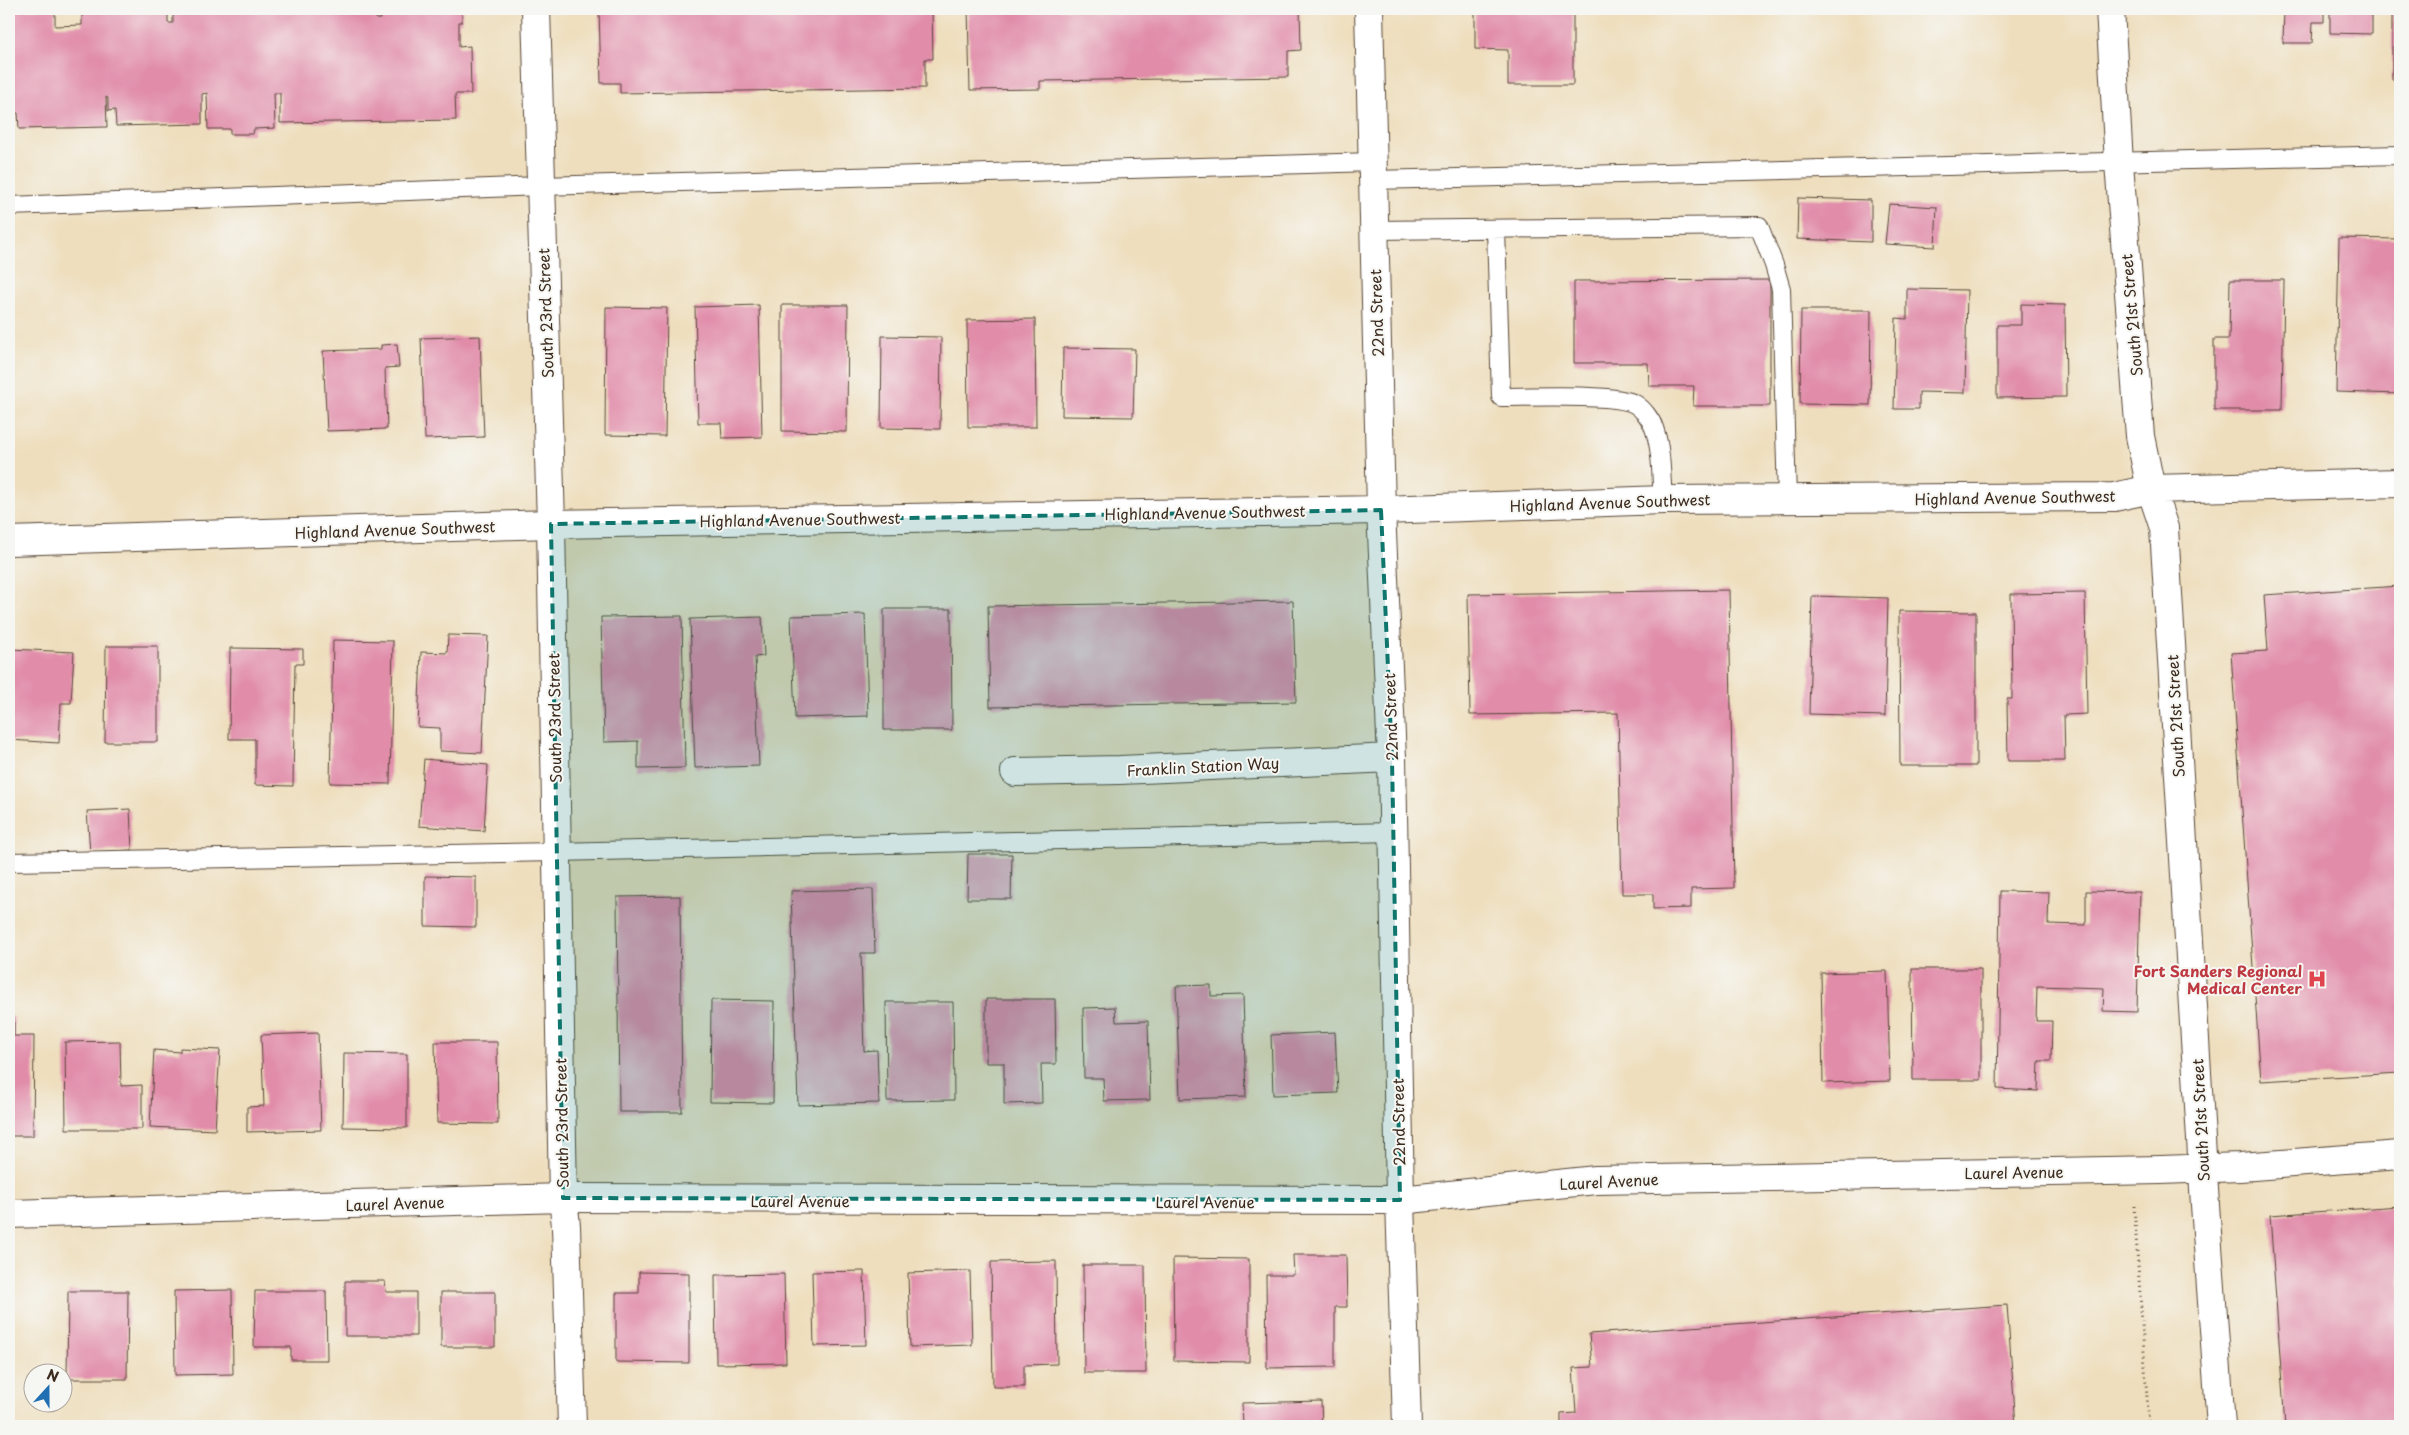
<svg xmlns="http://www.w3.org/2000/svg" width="2409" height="1435" viewBox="0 0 2409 1435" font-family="'Playpen Sans',sans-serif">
<rect width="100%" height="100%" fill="#f6f6f2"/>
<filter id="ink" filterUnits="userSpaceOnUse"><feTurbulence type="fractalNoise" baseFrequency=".02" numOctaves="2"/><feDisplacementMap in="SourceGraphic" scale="10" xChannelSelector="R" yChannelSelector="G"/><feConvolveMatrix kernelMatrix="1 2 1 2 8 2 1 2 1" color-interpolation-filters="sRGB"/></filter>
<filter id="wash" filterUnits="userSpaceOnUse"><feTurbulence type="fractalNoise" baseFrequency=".0096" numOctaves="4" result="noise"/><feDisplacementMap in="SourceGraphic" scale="20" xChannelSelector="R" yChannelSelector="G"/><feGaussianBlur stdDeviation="1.12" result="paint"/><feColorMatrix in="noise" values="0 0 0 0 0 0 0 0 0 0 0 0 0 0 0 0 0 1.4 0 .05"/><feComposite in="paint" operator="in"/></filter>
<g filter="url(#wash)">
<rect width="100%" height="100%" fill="#eedebd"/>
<g id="blocks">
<path fill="#e18daa" d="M 9,9 L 55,9 L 55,26 L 82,25 L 82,9 L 168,9 L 168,23 L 173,23 L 173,11 L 195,9 L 376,9 L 376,19 L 380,19 L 380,9 L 462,9 L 462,22 L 459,22 L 459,47 L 470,46 L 471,94 L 455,94 L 456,120 L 280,123 L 280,93 L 274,93 L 275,128 L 254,129 L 253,134 L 230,134 L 230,129 L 208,129 L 207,93 L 202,94 L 202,124 L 116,126 L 115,110 L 108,111 L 108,98 L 106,97 L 107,127 L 19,129 L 18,113 L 14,113 L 11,76 L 9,76 Z
M 599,9 L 932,9 L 933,59 L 925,59 L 925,88 L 620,93 L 620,83 L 601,83 Z
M 968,9 L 1300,9 L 1301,50 L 1288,51 L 1288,77 L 1040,81 L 1040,89 L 970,90 Z
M 1475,9 L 1573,9 L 1573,85 L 1508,85 L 1508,50 L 1475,49 Z
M 2284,9 L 2324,9 L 2324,22 L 2313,22 L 2312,43 L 2283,43 Z
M 2330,9 L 2372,9 L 2372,34 L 2330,33 Z
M 2392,9 L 2400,9 L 2400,80 L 2392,80 Z
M 1798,198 L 1871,200 L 1871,242 L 1797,239 Z
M 1889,204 L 1937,207 L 1935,247 L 1885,244 Z
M 2339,238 L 2400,239 L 2400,394 L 2336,392 Z
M 1770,280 L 1770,406 L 1693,406 L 1694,386 L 1649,386 L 1648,363 L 1574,363 L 1574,281 Z
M 2230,280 L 2284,280 L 2282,410 L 2214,410 L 2214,339 L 2229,339 Z
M 1907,289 L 1967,290 L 1965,393 L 1919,392 L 1919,409 L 1894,409 L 1896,318 L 1907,319 Z
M 2021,304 L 2065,305 L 2066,397 L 1997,398 L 1997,325 L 2021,325 Z
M 759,305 L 762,437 L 722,438 L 721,423 L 698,423 L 695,307 Z
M 782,305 L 848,305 L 847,432 L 782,431 Z
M 606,307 L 667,308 L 665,436 L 605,435 Z
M 1801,310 L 1871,310 L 1870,405 L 1800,404 Z
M 1035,319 L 1036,427 L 968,427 L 967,320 Z
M 480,336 L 484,437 L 425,439 L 421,338 Z
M 882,336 L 941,337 L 940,429 L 881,428 Z
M 397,344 L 399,367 L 385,368 L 387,429 L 327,431 L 323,351 L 381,349 L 381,345 Z
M 1063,348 L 1135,349 L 1133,417 L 1062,416 Z
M 2400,586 L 2400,1073 L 2261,1081 L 2231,653 L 2268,651 L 2264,595 Z
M 1729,590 L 1734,888 L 1691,889 L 1691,908 L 1653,909 L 1653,894 L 1622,894 L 1618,713 L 1470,715 L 1468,594 Z
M 2085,593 L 2087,714 L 2064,715 L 2065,761 L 2008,761 L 2007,699 L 2012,699 L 2011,594 Z
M 1812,596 L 1888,598 L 1885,716 L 1809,714 Z
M 1293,601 L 1296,702 L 990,707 L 988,606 Z
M 884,609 L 951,609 L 952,730 L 884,730 Z
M 1899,611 L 1976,612 L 1976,766 L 1900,766 Z
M 865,614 L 868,716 L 795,718 L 791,616 Z
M 682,616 L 685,768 L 638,769 L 638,741 L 604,742 L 601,617 Z
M 762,617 L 764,656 L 755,657 L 759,766 L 695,768 L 690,619 Z
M 448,635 L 488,636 L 482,753 L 440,751 L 440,728 L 418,727 L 421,652 L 447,653 Z
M 333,640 L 393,641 L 390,784 L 330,783 Z
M 106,646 L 158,646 L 158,742 L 105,742 Z
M 230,648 L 303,649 L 303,664 L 295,664 L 293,786 L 255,785 L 255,739 L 229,739 Z
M 9,649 L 74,652 L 71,703 L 61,703 L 59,743 L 9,740 Z
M 424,759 L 488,765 L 484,831 L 419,826 Z
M 130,809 L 132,850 L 90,852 L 87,811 Z
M 968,854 L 1012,854 L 1011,899 L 967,899 Z
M 425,876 L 476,877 L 476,927 L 425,926 Z
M 873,889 L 875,953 L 861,953 L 864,1051 L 877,1050 L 879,1103 L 798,1105 L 791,891 Z
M 2000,891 L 2049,892 L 2048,924 L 2086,925 L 2086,891 L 2140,892 L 2137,1012 L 2103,1011 L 2104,988 L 2037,986 L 2036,1021 L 2052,1021 L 2051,1061 L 2039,1061 L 2038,1091 L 1997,1089 Z
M 680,896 L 682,1112 L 619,1112 L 617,897 Z
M 1912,969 L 1981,969 L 1981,1080 L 1913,1080 Z
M 1887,971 L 1890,1081 L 1823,1083 L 1821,973 Z
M 1211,985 L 1211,996 L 1243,995 L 1246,1097 L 1180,1099 L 1176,986 Z
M 986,999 L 1055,999 L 1056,1064 L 1041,1064 L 1042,1103 L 1004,1104 L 1004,1063 L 986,1063 Z
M 711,1000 L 774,1001 L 773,1103 L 710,1102 Z
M 886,1002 L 953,1002 L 954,1100 L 887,1101 Z
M 1115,1007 L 1116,1022 L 1148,1021 L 1150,1100 L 1104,1101 L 1103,1078 L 1084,1078 L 1083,1008 Z
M 9,1017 L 14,1017 L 14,1036 L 34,1036 L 33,1136 L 9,1136 Z
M 1335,1032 L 1338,1093 L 1273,1095 L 1271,1035 Z
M 318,1033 L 321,1130 L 247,1132 L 247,1107 L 264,1106 L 261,1035 Z
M 120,1041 L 121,1086 L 142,1085 L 142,1129 L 66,1129 L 65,1042 Z
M 435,1042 L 497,1042 L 498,1124 L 437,1123 Z
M 180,1048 L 220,1050 L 215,1130 L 150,1127 L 154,1050 L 180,1052 Z
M 344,1053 L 407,1054 L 407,1128 L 343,1127 Z
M 2400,1206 L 2400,1426 L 2285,1426 L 2270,1215 Z
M 1293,1255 L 1346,1255 L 1347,1307 L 1335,1307 L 1335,1367 L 1267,1368 L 1266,1275 L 1294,1275 Z
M 1173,1258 L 1249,1259 L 1249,1362 L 1174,1361 Z
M 1056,1261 L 1057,1364 L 1024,1365 L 1024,1387 L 993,1387 L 991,1262 Z
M 1083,1265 L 1145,1265 L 1146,1373 L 1084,1373 Z
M 864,1271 L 866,1345 L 814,1346 L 812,1272 Z
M 970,1271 L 972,1345 L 910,1347 L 908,1273 Z
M 639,1272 L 689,1273 L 689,1363 L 616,1362 L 616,1293 L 639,1293 Z
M 784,1274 L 786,1363 L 716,1364 L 715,1275 Z
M 345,1281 L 385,1281 L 386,1292 L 416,1292 L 416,1336 L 345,1336 Z
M 232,1290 L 233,1374 L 175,1375 L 174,1291 Z
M 68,1291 L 128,1291 L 127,1379 L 67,1379 Z
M 255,1291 L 326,1291 L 327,1360 L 291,1360 L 291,1347 L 254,1347 Z
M 441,1292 L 495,1292 L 495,1347 L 441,1347 Z
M 2007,1305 L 2016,1426 L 1561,1426 L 1561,1414 L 1576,1413 L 1573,1368 L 1592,1367 L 1589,1334 Z
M 1321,1401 L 1322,1426 L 1243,1426 L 1242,1403 Z"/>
</g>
</g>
<g filter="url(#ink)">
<use href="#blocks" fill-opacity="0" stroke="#564536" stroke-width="1"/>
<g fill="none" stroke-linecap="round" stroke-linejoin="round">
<g stroke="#564536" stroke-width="20">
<path id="service" d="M 1373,180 L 2400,155
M 9,206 L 541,186 L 1373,162
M 1496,229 L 1501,397 C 1529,397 1615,393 1635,404 C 1643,409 1651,419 1654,428 C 1662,450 1661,477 1663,500
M 1374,230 L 1759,226 L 1774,265 L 1781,289 L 1787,499
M 9,862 L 556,852 L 1393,832"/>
</g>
<g stroke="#564536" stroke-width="30">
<path id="minor" d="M 536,9 L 551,524 L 563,1198 L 566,1226 L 572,1426
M 1015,772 L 1120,770 L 1392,758
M 9,1214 L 563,1198"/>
</g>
<g stroke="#564536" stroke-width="30">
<path id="tertiary" d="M 1369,9 L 1381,510 L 1392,758 L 1400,1200 L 1407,1426
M 2110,9 L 2119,163 L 2140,436 L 2151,489 L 2164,528 L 2205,1205 L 2221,1426
M 9,541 L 551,524 L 1381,510 L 1663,500 L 2114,497 L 2151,489 L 2400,483
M 563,1198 L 1400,1200 L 1596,1180 L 2161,1170 L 2240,1167 L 2400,1155"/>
</g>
<path stroke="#564536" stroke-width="3" stroke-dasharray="1 4" stroke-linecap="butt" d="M 2134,1206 L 2149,1426"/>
<use href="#service" stroke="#fff" stroke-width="18"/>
<use href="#minor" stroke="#fff" stroke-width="28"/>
<use href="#tertiary" stroke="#fff" stroke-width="28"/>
</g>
</g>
<path fill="#0f766e" fill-opacity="0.2" stroke="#0f766e" stroke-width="4" stroke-dasharray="10 6" stroke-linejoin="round" d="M 1381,510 L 1392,758 L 1400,1200 L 563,1198 L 551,524 Z"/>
<defs>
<g id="hospital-bare" transform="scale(1.5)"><path d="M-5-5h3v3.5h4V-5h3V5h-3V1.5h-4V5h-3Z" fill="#e0444e" stroke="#f6f6f2" stroke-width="2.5" paint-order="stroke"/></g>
</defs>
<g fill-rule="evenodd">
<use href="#hospital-bare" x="2317" y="979"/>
</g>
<g text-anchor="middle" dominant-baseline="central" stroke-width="4" stroke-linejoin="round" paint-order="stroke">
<g font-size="15" fill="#3b2a1e" stroke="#f6f6f2">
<text transform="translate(545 313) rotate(-92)">South 23rd Street</text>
<text transform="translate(1376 313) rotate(-92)">22nd Street</text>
<text transform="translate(2131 315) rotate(-95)">South 21st Street</text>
<text transform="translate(2015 497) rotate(-1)">Highland Avenue Southwest</text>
<text transform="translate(1610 502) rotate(-2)">Highland Avenue Southwest</text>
<text transform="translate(1205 512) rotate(-1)">Highland Avenue Southwest</text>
<text transform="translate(800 519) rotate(-1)">Highland Avenue Southwest</text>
<text transform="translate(395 529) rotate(-2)">Highland Avenue Southwest</text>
<text transform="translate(2175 716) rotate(-93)">South 21st Street</text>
<text transform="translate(1390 717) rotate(-92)">22nd Street</text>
<text transform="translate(554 718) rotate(-91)">South 23rd Street</text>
<text transform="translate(1203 766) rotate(-3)">Franklin Station Way</text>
<text transform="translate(2200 1120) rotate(-93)">South 21st Street</text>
<text transform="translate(1398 1122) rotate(-91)">22nd Street</text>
<text transform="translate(561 1123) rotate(-91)">South 23rd Street</text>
<text transform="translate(2014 1172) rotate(-1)">Laurel Avenue</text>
<text transform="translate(1609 1181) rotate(-3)">Laurel Avenue</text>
<text x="800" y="1200">Laurel Avenue</text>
<text x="1205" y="1201">Laurel Avenue</text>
<text transform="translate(395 1203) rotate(-2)">Laurel Avenue</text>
</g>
<g font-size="15" font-weight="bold" fill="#be3a42" stroke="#f6f6f2" text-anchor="end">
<text x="2302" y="970">Fort Sanders Regional<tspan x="2302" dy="17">Medical Center</tspan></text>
</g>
</g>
<rect width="2409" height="1435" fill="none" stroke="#f6f6f2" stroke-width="30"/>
<g transform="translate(48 1388) rotate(21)"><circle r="24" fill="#f6f6f2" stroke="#aba49d"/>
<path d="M0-4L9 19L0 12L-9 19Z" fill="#1f6fb2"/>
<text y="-8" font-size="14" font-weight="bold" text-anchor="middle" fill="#3b2a1e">N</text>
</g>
</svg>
